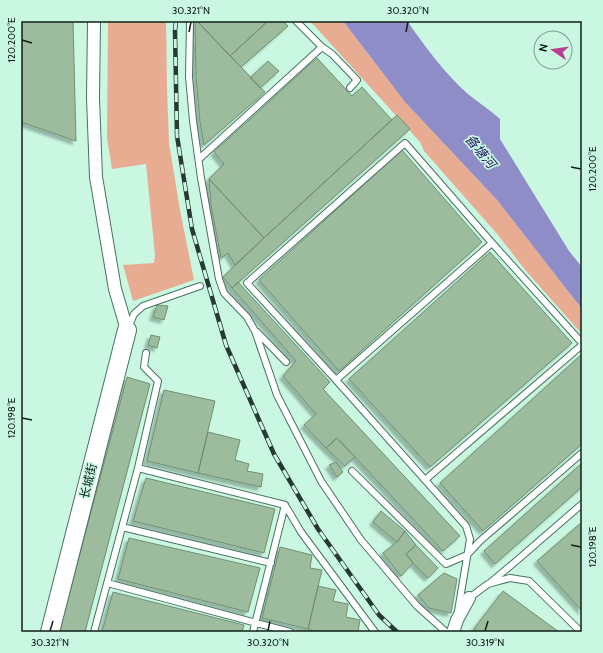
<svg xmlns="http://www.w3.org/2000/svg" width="603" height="653" viewBox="0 0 603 653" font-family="Cabin,'Noto Sans SC',sans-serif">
<defs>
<filter id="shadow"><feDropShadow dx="-3.5" dy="3.5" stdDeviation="1" flood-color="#0004"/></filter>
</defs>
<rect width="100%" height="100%" fill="#c9f7e1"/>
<path fill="#e8ac92" d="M 108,21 L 166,21 L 167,88 L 169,143 L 180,210 L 194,280 L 133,301 L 123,265 L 154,263 L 155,255 L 146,164 L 112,169 L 107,138 Z
M 310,21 L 343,21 L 405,102 L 497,200 L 582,309 L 582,334 L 526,271 L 498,235 L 424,151 L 420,142 Z"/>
<path fill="#8e8dc8" d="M 343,21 L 407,21 C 424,45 446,75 468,94 C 479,103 490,110 500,119 L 500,139 L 569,251 L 582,267 L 582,309 L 497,200 L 405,102 Z"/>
<path fill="#9dbc9d" stroke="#718f71" filter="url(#shadow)" d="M 21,21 L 73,21 L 76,141 L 21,122 Z
M 195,21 L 197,21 L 265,92 L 204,145 L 200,122 L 196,76 Z
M 197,21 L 268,21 L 230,56 Z
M 268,21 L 283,21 L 288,26 L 241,67 L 230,56 Z
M 317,58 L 352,96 L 362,87 L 392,120 L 264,238 L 209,179 L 224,164 L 214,152 Z
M 268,61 L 279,71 L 260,88 L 250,78 Z
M 397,115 L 410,129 L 232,288 L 223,277 L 264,238 Z
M 402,150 L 482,242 L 339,371 L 259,280 Z
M 209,179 L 264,238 L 235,265 L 228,253 L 221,258 L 211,205 Z
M 490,252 L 572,343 L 430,467 L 349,379 Z
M 238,282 L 330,382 L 323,389 L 460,536 L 443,551 L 337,438 L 326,448 L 304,425 L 316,414 L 283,376 L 296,361 L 232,288 Z
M 157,305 L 168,306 L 164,320 L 153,317 Z
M 151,335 L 160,337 L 157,348 L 148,345 Z
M 582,354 L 582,444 L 483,531 L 440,483 Z
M 127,377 L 150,384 L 85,632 L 59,632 Z
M 164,390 L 215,401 L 198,473 L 147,461 Z
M 208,432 L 240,440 L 235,460 L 249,464 L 247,471 L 263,474 L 261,487 L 198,473 Z
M 337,438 L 355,457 L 345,466 L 326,448 Z
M 336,462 L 343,472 L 337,477 L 329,465 Z
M 582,463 L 582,487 L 495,564 L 484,551 Z
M 146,478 L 275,509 L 264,553 L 133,521 Z
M 381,511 L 405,531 L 397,542 L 373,522 Z
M 582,522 L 582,611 L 537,561 Z
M 405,531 L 416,545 L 406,554 L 413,563 L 401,576 L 383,553 L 397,542 Z
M 129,538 L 260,568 L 248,612 L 118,579 Z
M 416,545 L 438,568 L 428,578 L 413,563 L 406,554 Z
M 280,547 L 312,555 L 310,568 L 322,570 L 308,629 L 262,618 Z
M 444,573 L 457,579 L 451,613 L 429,608 L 418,595 Z
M 318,586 L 336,590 L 333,601 L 348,604 L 346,617 L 360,620 L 358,632 L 318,632 L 308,629 Z
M 503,591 L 559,632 L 478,632 L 474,629 Z
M 113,592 L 244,625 L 242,632 L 102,632 Z"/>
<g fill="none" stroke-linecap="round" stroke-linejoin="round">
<g stroke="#487260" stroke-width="8">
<path id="lane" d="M 190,21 L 189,77 L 193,121 L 201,178 L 219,279 L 224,293 L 247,317 L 255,331 L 277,395 L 321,481 L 361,540 L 417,606 L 446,632
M 322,47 L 332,54 L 357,80 L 350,88
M 199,159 L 322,47 L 296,21
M 128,328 L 134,314 L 143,306 L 200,286
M 257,332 L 286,362
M 336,380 L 247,283 L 405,143 L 492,243 L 582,343
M 138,468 L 285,505 L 253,632
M 352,471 L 446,564 L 467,555 L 480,541 L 582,453
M 425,480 L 582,345
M 285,505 L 301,532 L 375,632
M 122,527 L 271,563
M 491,582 L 515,562 L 582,504
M 107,583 L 290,632
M 469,598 L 488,584 L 510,578 L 529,581 L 581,632
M 458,611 L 470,539 L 466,526 L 336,380 L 492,243
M 94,632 L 138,468 L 158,381 L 144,367 L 146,353"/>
</g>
<g stroke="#487260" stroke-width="14">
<path id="street" d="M 94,21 L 93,98 L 96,177 L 115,289 L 127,330
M 453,632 L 457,620 L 469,598"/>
</g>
<g stroke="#487260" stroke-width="20">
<path id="secondary" d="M 50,632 L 127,330"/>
</g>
<use href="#lane" stroke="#fff" stroke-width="6"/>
<use href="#street" stroke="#fff" stroke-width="12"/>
<use href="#secondary" stroke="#fff" stroke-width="18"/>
<g stroke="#263a31" stroke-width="4.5">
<path id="rail" d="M 176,21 L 175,31 L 177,136 L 192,229 L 226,345 L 274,454 L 318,529 L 379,615 L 397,632"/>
</g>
<use href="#rail" stroke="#c9f7e1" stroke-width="3" stroke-dasharray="9" stroke-linecap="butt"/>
</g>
<path fill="none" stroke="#0e1f17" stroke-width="1.5" d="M 189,32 L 191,22M 406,32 L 408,22M 22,40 L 32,43M 571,167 L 581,169M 22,418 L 32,420M 571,545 L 581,547M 50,631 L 53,621M 268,631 L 270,621M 485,631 L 488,621"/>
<g text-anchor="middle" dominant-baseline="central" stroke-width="3.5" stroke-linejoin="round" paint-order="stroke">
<g font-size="12" fill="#0e1f17" stroke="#c9f7e1">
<text transform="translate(88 481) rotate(-76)">长城街</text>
</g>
<g font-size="13" font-style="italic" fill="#2d2268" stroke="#c9f7e1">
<text transform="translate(481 151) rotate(50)">备塘河</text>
</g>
</g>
<rect width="603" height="653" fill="none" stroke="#c9f7e1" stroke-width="44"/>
<g transform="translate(553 50) rotate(283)"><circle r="19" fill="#c9f7e1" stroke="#7ea190"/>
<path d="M0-3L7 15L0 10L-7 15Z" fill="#bb3f90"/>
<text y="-6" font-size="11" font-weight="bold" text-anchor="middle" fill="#0e1f17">N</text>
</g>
<rect x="22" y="22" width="559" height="609" fill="none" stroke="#0e1f17" stroke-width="1.5"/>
<g font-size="10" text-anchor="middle" fill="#0e1f17">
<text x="191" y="14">30.321°N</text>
<text x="408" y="14">30.320°N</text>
<text transform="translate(11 40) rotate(-90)" y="4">120.200°E</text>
<text transform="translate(592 169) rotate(-90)" y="4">120.200°E</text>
<text transform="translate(11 418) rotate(-90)" y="4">120.198°E</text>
<text transform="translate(592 547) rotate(-90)" y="4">120.198°E</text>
<text x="50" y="646">30.321°N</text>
<text x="268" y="646">30.320°N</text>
<text x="485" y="646">30.319°N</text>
</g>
</svg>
